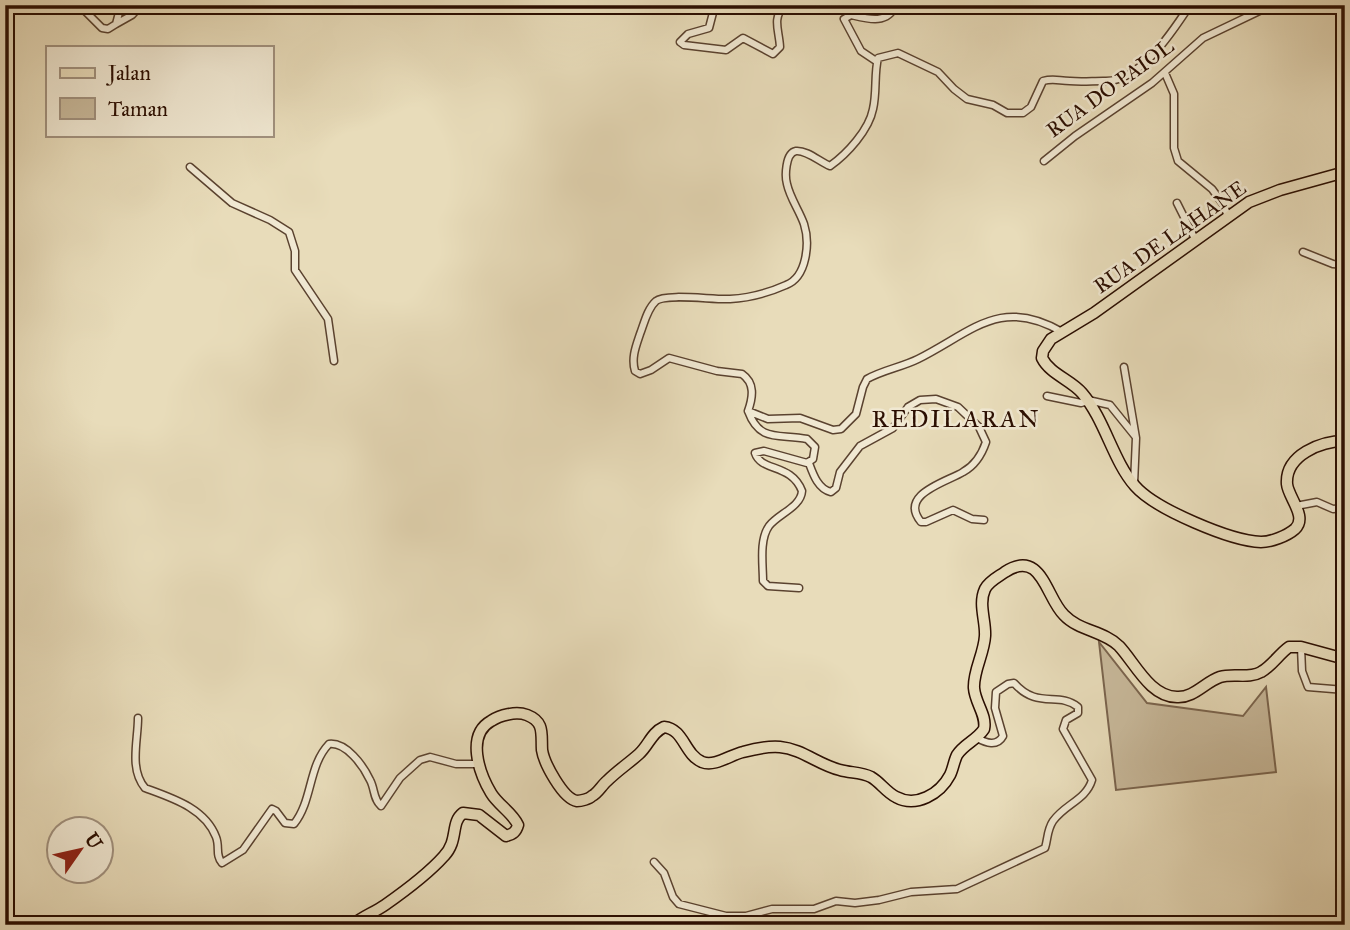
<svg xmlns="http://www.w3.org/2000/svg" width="1350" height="930" viewBox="0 0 1350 930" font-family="'IM FELL Great Primer',serif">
<rect width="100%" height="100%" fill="#e8dcba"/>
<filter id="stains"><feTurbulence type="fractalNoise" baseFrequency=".00286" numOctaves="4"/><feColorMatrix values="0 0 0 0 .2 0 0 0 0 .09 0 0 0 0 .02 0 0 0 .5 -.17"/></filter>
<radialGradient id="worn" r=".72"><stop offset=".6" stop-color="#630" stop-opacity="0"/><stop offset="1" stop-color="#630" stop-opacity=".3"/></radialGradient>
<path fill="#c8b99b" stroke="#7a644e" stroke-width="2" d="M 1099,642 L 1147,703 L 1243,716 L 1266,687 L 1276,772 L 1116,790 Z"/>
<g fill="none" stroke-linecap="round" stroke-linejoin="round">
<g stroke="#5a422f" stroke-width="9">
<path id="street" d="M 79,5 L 102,28 L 108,29 L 116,24 L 121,5
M 237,5 L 246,9 L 261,9
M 638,5 L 661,8 L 676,5
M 715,5 L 709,28 L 688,34 L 680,42 L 684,45 L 726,50 L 743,38 L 773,54 L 780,47 C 779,29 772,20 784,5
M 116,24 L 132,15 L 141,5
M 876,61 L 861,51 L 844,19 L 851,15 C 868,19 887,25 896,5
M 1165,73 L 1174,94 L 1174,148 L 1178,161 L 1212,189 L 1223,204 L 1228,216
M 1044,161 L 1075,136 L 1152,83 L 1203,38 L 1272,5
M 190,167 L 232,203 L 270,220 L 289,232 L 295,251 L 295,270 L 328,319 L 334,361
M 1177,203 L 1195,239
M 1303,252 L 1333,264 L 1345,265
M 1124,367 L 1136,438 L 1134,484
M 1047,396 L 1081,403 L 1088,401
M 1088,400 L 1110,405 L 1135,436
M 748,411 C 753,397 755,383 742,374 L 717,371 L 669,358 L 651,370 L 640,374 L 635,371 C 631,358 636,346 640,334 C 644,324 647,309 656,301 C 666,293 713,300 730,299 C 750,298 768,293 786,285 C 807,277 810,243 804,224 C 799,210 790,198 787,184 C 785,177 785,153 796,151 C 807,150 820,162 830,166 C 847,154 869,130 873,109 C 877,92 874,74 878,58 L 898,53 L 938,72 L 954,89 L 967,99 L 993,105 L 1007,113 L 1023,113 L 1031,107 L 1043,81 C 1054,78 1059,81 1070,81 C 1081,82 1092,81 1103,81 C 1139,84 1173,31 1190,5
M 748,411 L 768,419 L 800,418 L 833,430 L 841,429 L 856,414 L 863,387 L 867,379 C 883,370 902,367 918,359 C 972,332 1000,296 1062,332
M 748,411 C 760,444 781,433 807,439 L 815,447 L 813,459 L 807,463 L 764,451 L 755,453 C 761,472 791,463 802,491 C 801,507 778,514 769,526 C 759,540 763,565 763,581 L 768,586 L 799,588
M 809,463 C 813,474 818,489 831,492 L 836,488 L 840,472 L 860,446 L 893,428 L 908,407 L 920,400 L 936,399 L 958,407 L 979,427 L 986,442 C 982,454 974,466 963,472 C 947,482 898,494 921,522 L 926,522 L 953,510 L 972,519 L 984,520
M 1296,506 L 1317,502 L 1333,509 L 1345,508
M 1301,647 L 1302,671 L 1308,687 L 1345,690
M 138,718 C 138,741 129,769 145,788 C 172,798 205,808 216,837 C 220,847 215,855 222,863 L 243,850 L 272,809 L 276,811 L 285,823 L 294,824 C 313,800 308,766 329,744 C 346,742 363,765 370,780 C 375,789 373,799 381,806 L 400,778 L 420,760 L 430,757 L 456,764 L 480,764
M 654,862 L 664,873 L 673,897 L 679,904 L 726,916 L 746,916 L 772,909 L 814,909 L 836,901 L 855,903 L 879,900 L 911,892 L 957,889 L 1045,848 C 1048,838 1047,830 1053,821 C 1065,804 1086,800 1092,780 L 1063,729 L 1066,720 L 1078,713 L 1078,707 C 1058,691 1038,710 1014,683 L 1008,684 L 996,692 L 995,708 L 1003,736 C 997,747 986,743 977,738"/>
</g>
<g stroke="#2b0e01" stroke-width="13">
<path id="primary" d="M 1345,172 L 1280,190 L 1249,202 L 1094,313 L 1051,339 L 1043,351 L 1042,358 C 1050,374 1071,380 1082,393 C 1105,420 1113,461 1135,486 C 1155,509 1231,541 1261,542 C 1271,542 1287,536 1295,529 C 1308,517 1288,497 1287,484 C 1285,455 1321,441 1345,441
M 352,925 C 362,917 375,912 385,905 C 405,891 428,874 444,856 C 459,840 450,823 463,813 L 479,815 L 506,836 C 513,834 516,832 518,825 C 512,812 498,805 491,793 C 479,773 466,735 491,721 C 500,715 516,711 527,715 C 545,722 541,734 542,750 C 544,763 563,799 577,801 C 581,801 589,799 592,796 C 598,793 602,785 607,781 C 617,771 629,763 639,754 C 649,745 651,733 664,727 C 684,729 684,754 702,762 C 715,767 730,755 743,752 C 754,749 768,746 780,747 C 802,749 819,765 840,770 C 850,773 861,772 871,777 C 880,782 886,792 896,797 C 916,808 940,794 950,775 C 953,769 954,761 957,755 C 964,744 977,740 984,729 C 987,715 975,703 974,688 C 973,671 984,654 985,636 C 986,621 978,604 985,589 C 989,581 998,577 1005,572 C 1042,548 1046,598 1064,615 C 1079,631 1104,631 1119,646 C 1135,663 1150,697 1177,697 C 1194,698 1205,682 1220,677 C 1233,673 1249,679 1261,672 C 1272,666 1279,654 1289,647 L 1301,647 L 1345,659"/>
</g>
<use href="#street" stroke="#f0e8d2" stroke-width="6"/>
<use href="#primary" stroke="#e8dcba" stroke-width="10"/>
</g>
<g text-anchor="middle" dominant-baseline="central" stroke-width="5" stroke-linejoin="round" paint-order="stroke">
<g font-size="21" fill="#2b0e01" stroke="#f0e8d2">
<text transform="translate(1110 88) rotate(-36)">RUA DO PAIOL</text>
<text transform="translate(1170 237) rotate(-35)">RUA DE LAHANE</text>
</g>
<g font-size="24" letter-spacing="2" fill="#2b0e01" stroke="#f0e8d2">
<text x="956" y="419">REDILARAN</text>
</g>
</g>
<rect width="1350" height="930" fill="none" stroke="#e8dcba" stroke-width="28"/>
<rect x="7" y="7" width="1336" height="916" fill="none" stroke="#2b0e01" stroke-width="3.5"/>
<rect x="14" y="14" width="1322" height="902" fill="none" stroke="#2b0e01" stroke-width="2"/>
<rect x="46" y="46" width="228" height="91" fill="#f0e8d2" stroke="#a1917e" stroke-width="2"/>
<rect x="60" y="68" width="35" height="10" fill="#e8dcba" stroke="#a1917e" stroke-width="2"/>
<text x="108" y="80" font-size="21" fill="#2b0e01">Jalan</text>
<rect x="60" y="98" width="35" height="21" fill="#c8b99b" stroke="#a1917e" stroke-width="2"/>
<text x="108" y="116" font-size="21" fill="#2b0e01">Taman</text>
<g transform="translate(80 850) rotate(56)"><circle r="33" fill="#f0e8d2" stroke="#a1917e" stroke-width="2"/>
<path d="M0-5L12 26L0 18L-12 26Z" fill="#8f2418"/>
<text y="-10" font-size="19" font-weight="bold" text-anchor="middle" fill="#2b0e01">U</text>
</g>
<rect width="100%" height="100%" filter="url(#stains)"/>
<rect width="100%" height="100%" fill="url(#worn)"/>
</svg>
